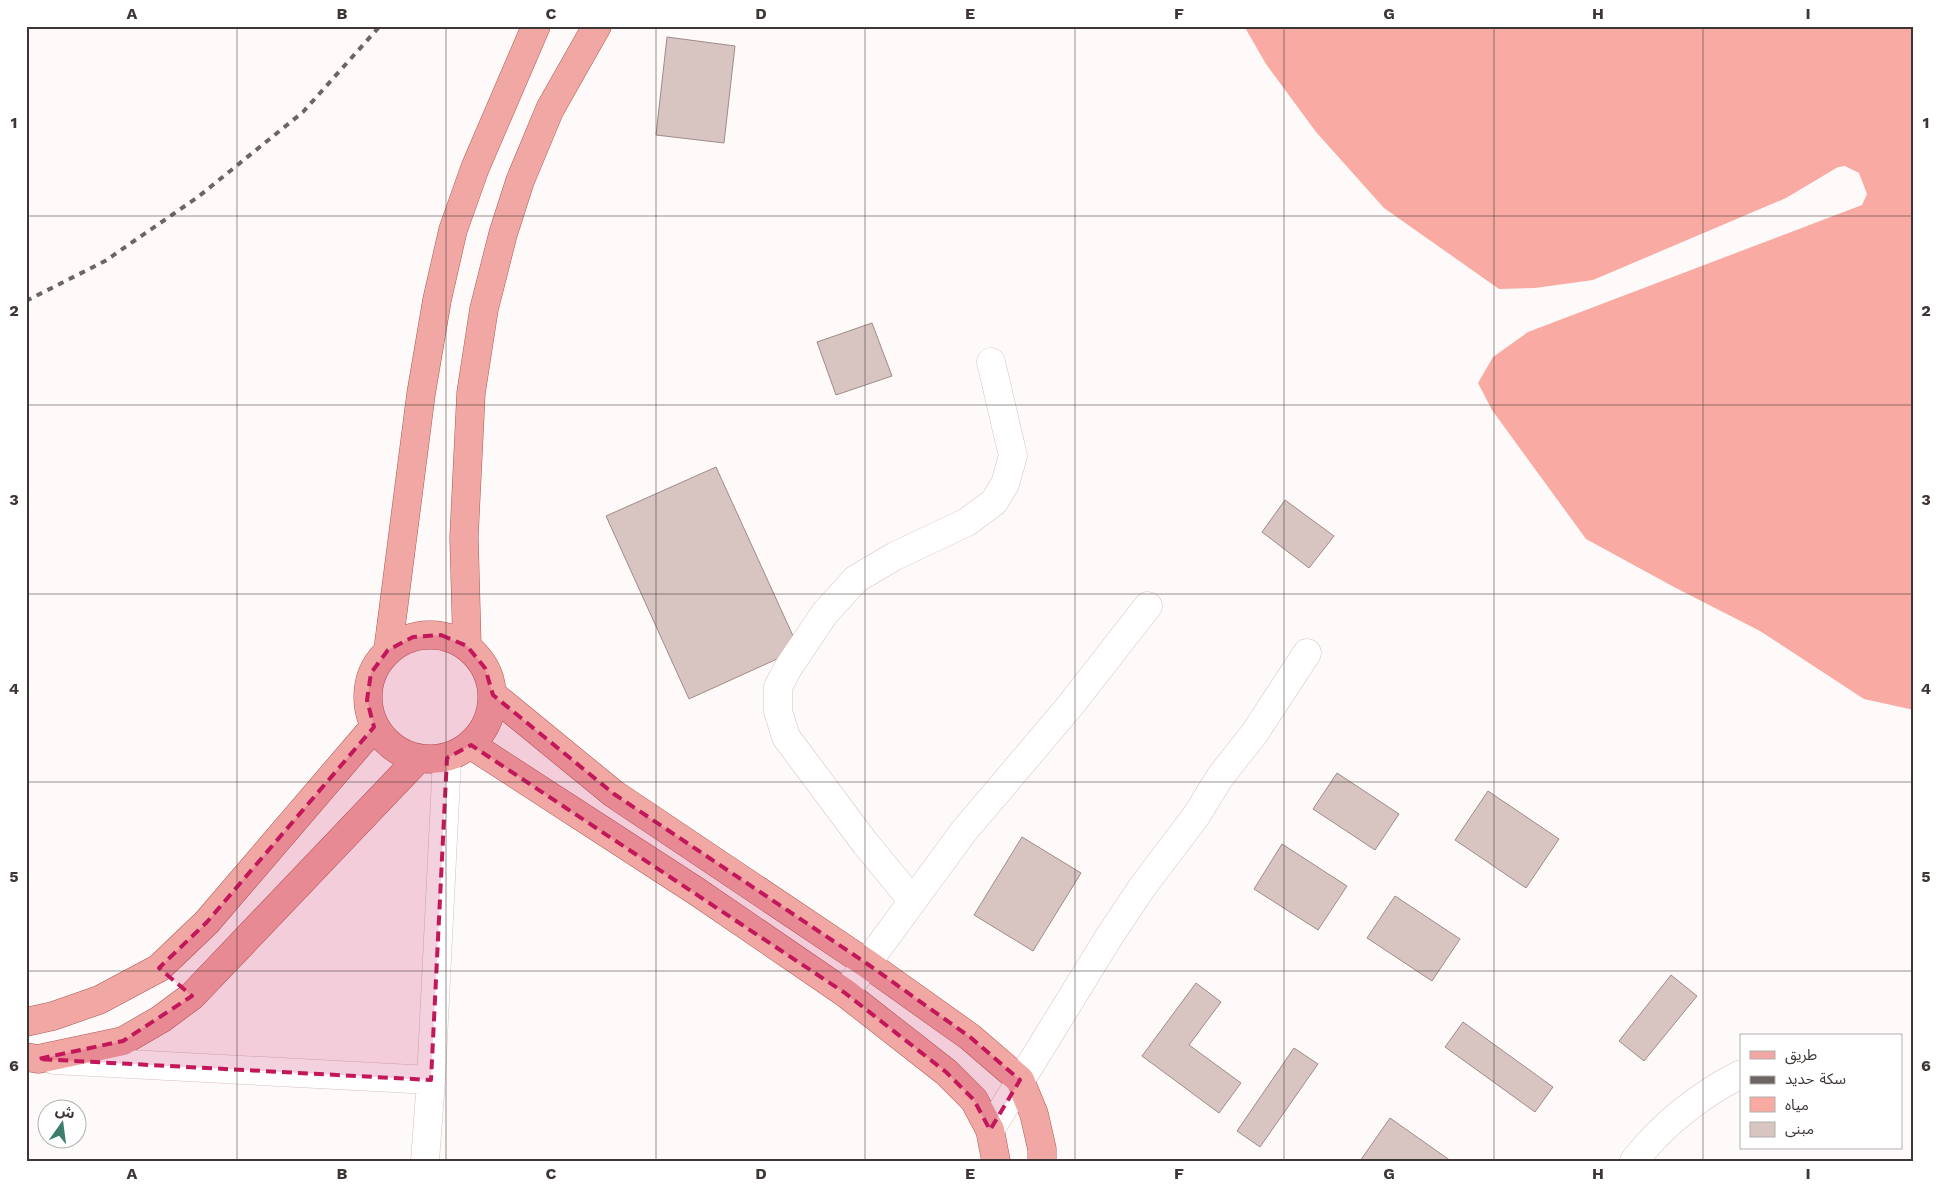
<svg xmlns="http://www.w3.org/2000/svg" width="1940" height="1187" viewBox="0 0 1940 1187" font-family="'Work Sans','Noto Sans Arabic',sans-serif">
<rect width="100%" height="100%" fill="#fffafa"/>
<path fill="#f9aaa2" d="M 1244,26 L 1914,26 L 1914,710 L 1864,699 L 1760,631 L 1674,587 L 1586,539 L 1492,410 L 1478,383 L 1493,357 L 1528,332 L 1862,205 L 1867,194 L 1859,173 L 1845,166 L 1838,167 L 1786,198 L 1593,280 L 1535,288 L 1499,289 L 1384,208 L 1316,132 L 1266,64 Z"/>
<path fill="#d8c4c1" stroke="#9f8b89" d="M 667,37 L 735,46 L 724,143 L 656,135 Z
M 872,323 L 892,376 L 836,395 L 817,342 Z
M 716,467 L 799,649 L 689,699 L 606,516 Z
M 1285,500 L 1334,536 L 1309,568 L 1262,532 Z
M 1337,773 L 1399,814 L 1375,850 L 1313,809 Z
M 1488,791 L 1559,839 L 1526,888 L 1455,840 Z
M 1022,837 L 1081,873 L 1033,951 L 974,915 Z
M 1282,844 L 1347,886 L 1318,930 L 1254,889 Z
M 1395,896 L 1460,939 L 1432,981 L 1367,938 Z
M 1671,975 L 1697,996 L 1644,1061 L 1619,1041 Z
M 1196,983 L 1221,1002 L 1189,1045 L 1241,1083 L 1219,1113 L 1142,1056 Z
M 1463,1022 L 1553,1087 L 1535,1112 L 1445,1047 Z
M 1294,1048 L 1318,1064 L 1260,1147 L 1237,1131 Z
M 1390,1118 L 1451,1161 L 1360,1161 Z"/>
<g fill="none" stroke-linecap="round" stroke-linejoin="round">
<g stroke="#d6c1bf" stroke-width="29">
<path id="street" d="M 912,900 L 865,843 L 786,737 L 778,711 L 778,687 L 788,668 L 825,613 L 856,579 L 895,556 L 967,522 L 994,502 L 1005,484 L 1013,456 L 991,362
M 845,993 L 964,831 L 1069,707 L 1148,606
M 54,1060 L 431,1080
M 990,1130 L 1109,937 L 1143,886 L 1196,816 L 1220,777 L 1254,734 L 1307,653
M 425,1161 L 431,1080 L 447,758
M 1634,1161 C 1663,1124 1700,1095 1741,1074"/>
</g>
<g stroke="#ac5a54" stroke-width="29">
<path id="primary" d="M368 697a62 62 0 1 1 124 0a62 62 0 1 1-124 0Z
M 467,646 L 464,537 L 471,393 L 484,309 L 503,234 L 520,181 L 550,109 L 597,26
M 388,650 L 421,394 L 437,300 L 453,230 L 475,168 L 536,26
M 493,695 L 614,794 L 866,963 L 970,1037 L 1020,1080 L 1034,1114 L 1042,1149 L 1042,1161
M 471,745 L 696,891 L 845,993 L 946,1072 L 974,1100 L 990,1130 L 996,1161
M 26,1022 L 53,1016 L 99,1000 L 159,968 L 207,922 L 374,727
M 26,1057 L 38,1059 L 123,1041 L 161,1019 L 192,996 L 418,759"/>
</g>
<use href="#street" stroke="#fff" stroke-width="28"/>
<use href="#primary" stroke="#f1a7a3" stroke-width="28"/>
<path stroke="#6c6564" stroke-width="4" stroke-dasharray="6 6" stroke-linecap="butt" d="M 26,301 L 105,261 L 198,197 L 303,112 L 380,26"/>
</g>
<path fill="#c2185b" fill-opacity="0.2" stroke="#c2185b" stroke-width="4" stroke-dasharray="10 6" stroke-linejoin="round" d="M 441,635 L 467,646 L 485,668 L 493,695 L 614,794 L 866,963 L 970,1037 L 1020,1080 L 990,1130 L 974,1100 L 946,1072 L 845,993 L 471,745 L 447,758 L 431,1080 L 38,1059 L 123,1041 L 192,996 L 159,968 L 207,922 L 374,727 L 367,700 L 371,673 L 388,650 L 413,637 Z"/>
<path fill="none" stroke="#3e3635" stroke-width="1" stroke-opacity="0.55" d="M 237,26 L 237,1161M 446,26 L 446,1161M 656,26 L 656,1161M 865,26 L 865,1161M 1075,26 L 1075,1161M 1284,26 L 1284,1161M 1494,26 L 1494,1161M 1703,26 L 1703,1161M 26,216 L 1914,216M 26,405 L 1914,405M 26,594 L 1914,594M 26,782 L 1914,782M 26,971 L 1914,971"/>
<rect width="1940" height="1187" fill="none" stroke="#ffffff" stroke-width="55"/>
<rect x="1740" y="1034" width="162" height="115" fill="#ffffff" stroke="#b2afae"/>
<rect x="1750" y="1051" width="25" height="8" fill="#f1a7a3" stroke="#b2afae"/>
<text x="1785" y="1060" font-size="15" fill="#3e3635">طريق</text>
<rect x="1750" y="1076" width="25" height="8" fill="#6c6564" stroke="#b2afae"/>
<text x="1785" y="1084" font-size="15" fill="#3e3635">سكة حديد</text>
<rect x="1750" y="1097" width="25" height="15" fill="#f9aaa2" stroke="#b2afae"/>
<text x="1785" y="1110" font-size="15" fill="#3e3635">مياه</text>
<rect x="1750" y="1122" width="25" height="15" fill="#d8c4c1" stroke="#b2afae"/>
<text x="1785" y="1134" font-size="15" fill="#3e3635">مبنى</text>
<g transform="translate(62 1124) rotate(14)"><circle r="24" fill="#ffffff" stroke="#b2afae"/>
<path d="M0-4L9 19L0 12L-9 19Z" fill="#3b7d6d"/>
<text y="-8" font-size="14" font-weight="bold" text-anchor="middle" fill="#3e3635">ش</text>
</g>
<rect x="28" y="28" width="1884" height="1132" fill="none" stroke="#3e3635" stroke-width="2"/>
<g font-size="16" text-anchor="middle" font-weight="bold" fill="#3e3635">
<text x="132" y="19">A</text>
<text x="342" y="19">B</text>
<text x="551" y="19">C</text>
<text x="761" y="19">D</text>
<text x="970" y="19">E</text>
<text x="1179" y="19">F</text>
<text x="1389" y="19">G</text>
<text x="1598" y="19">H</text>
<text x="1808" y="19">I</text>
<text x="14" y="128">1</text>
<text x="1926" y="128">1</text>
<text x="14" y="316">2</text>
<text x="1926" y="316">2</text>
<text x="14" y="505">3</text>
<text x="1926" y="505">3</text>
<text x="14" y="694">4</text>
<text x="1926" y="694">4</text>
<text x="14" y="882">5</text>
<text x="1926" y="882">5</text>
<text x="14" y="1071">6</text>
<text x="1926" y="1071">6</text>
<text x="132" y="1179">A</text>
<text x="342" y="1179">B</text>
<text x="551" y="1179">C</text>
<text x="761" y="1179">D</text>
<text x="970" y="1179">E</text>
<text x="1179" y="1179">F</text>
<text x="1389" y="1179">G</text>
<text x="1598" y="1179">H</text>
<text x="1808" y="1179">I</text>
</g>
</svg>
